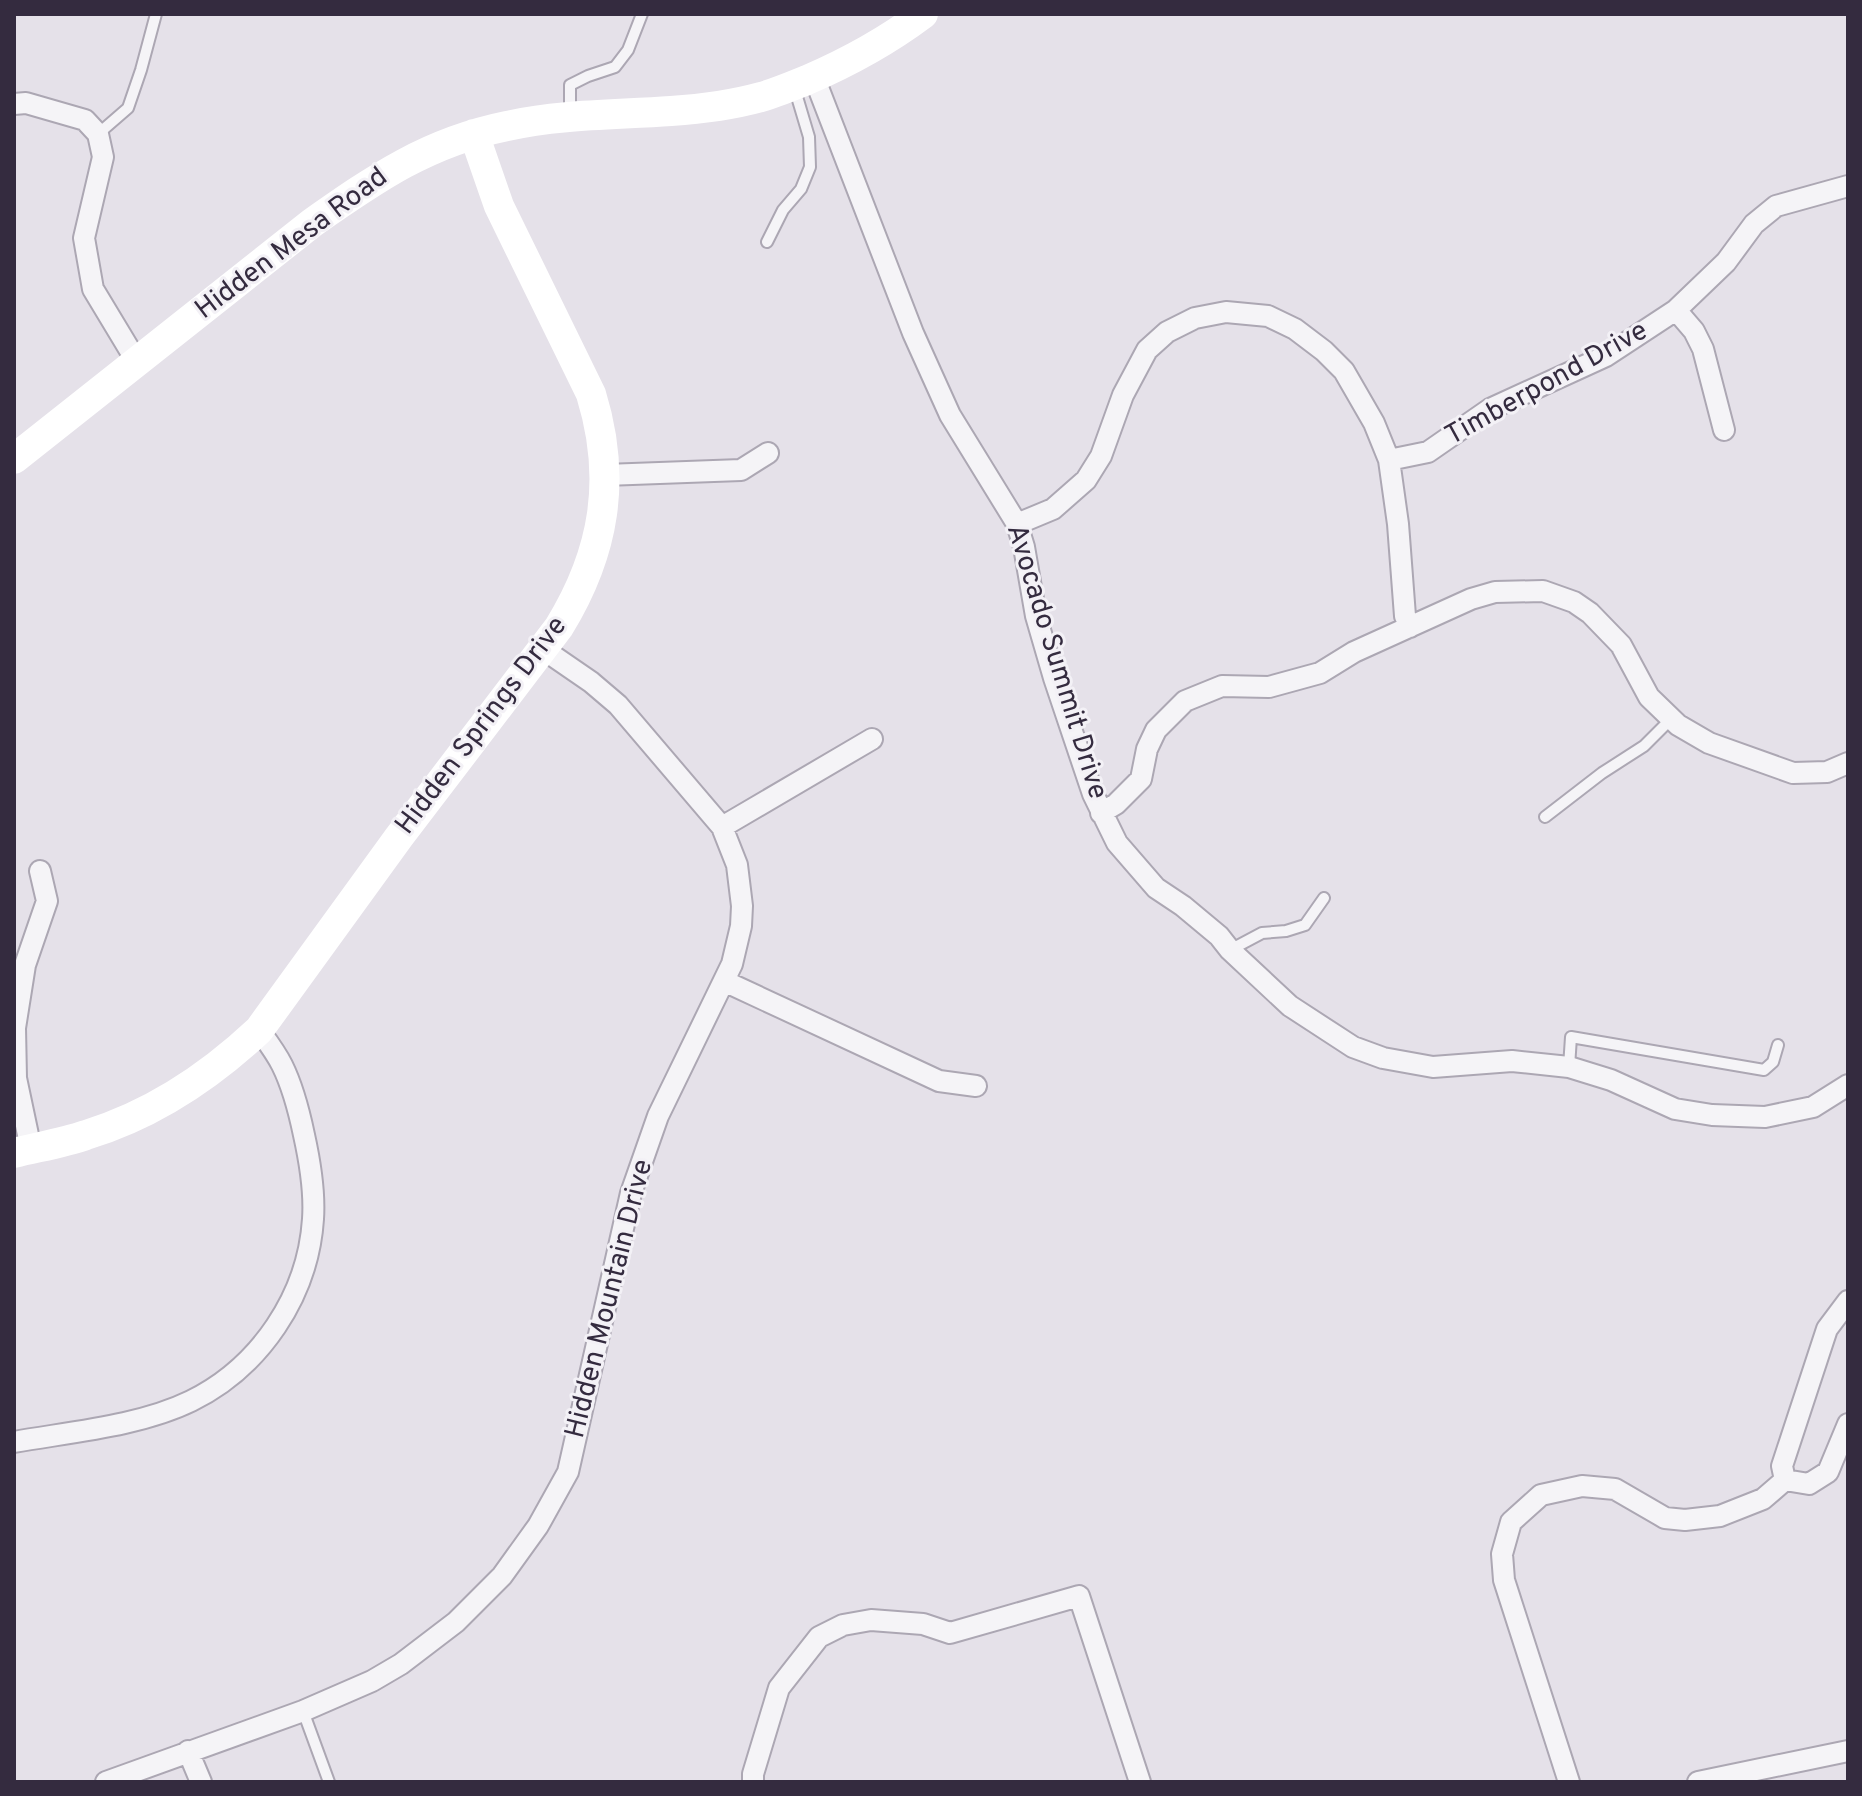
<svg xmlns="http://www.w3.org/2000/svg" width="1862" height="1796" viewBox="0 0 1862 1796" font-family="Overpass,sans-serif">
<rect width="100%" height="100%" fill="#e5e1e9"/>
<g fill="none" stroke-linecap="round" stroke-linejoin="round">
<g stroke="#aca7b3" stroke-width="14">
<path id="lane" d="M 570,115 L 570,85 L 588,76 L 615,67 L 628,50 L 642,14
M 98,134 L 128,108 L 141,70 L 156,14
M 767,242 L 783,210 L 801,189 L 810,167 L 809,137 L 795,90
M 1545,817 L 1602,773 L 1644,746 L 1671,719
M 1230,950 L 1262,933 L 1286,931 L 1305,925 L 1324,898
M 1569,1067 L 1571,1037 L 1764,1070 L 1773,1062 L 1778,1045
M 303,1711 L 329,1782"/>
</g>
<g stroke="#aca7b3" stroke-width="24">
<path id="street" d="M 814,77 L 913,333 L 950,415 L 1017,524 L 1024,547 L 1036,616 L 1054,678 L 1093,794 L 1117,843 L 1156,888 L 1183,906 L 1219,936 L 1230,950 L 1290,1006 L 1353,1047 L 1383,1058 L 1433,1067 L 1512,1061 L 1569,1067 L 1611,1080 L 1675,1109 L 1712,1115 L 1765,1117 L 1813,1107 L 1848,1085
M 14,104 L 26,103 L 85,120 L 98,134 L 103,157 L 84,238 L 93,289 L 137,362
M 1676,310 L 1694,331 L 1703,349 L 1724,430
M 1389,460 L 1428,452 L 1490,409 L 1606,356 L 1676,310 L 1726,262 L 1754,224 L 1776,206 L 1848,186
M 605,475 L 741,470 L 768,453
M 1017,524 L 1053,509 L 1086,480 L 1101,456 L 1123,395 L 1147,350 L 1167,332 L 1195,318 L 1226,312 L 1268,316 L 1295,329 L 1324,351 L 1344,371 L 1374,423 L 1389,460 L 1398,524 L 1405,616 L 1410,627
M 1101,813 L 1116,804 L 1141,779 L 1147,749 L 1156,730 L 1185,701 L 1222,686 L 1269,687 L 1320,673 L 1354,652 L 1471,599 L 1495,592 L 1543,591 L 1574,602 L 1590,613 L 1621,645 L 1649,697 L 1678,725 L 1709,743 L 1793,773 L 1827,772 L 1848,763
M 722,827 L 872,739
M 724,981 L 939,1081 L 976,1086
M 31,1149 L 16,1078 L 15,1028 L 25,965 L 47,901 L 40,871
M 14,1442 C 70,1432 140,1426 191,1401 C 260,1367 308,1296 313,1219 C 315,1190 310,1162 304,1135 C 299,1111 293,1087 282,1065 C 276,1053 267,1041 259,1030
M 1785,1480 L 1782,1466 L 1827,1329 L 1848,1301
M 1785,1480 L 1809,1484 L 1828,1472 L 1848,1424
M 188,1751 L 201,1782
M 106,1782 L 303,1711 L 372,1681 L 401,1664 L 456,1622 L 502,1576 L 538,1526 L 568,1472 L 631,1193 L 658,1116 L 732,964 L 741,926 L 742,906 L 737,865 L 722,827 L 618,705 L 591,682 L 543,649
M 753,1782 L 753,1774 L 779,1688 L 819,1637 L 843,1625 L 871,1620 L 923,1624 L 950,1633 L 1079,1596 L 1140,1782
M 1569,1782 L 1504,1580 L 1502,1554 L 1511,1522 L 1541,1495 L 1582,1486 L 1615,1489 L 1665,1518 L 1685,1520 L 1720,1516 L 1763,1499 L 1785,1480
M 1698,1782 L 1848,1751"/>
</g>
<use href="#lane" stroke="#f5f4f7" stroke-width="10"/>
<use href="#street" stroke="#f5f4f7" stroke-width="20"/>
<path stroke="#fff" stroke-width="30" d="M 14,459 L 312,223 C 376,178 428,142 507,126 C 561,114 616,115 671,111 C 701,109 732,105 761,97 C 776,93 792,86 807,80 C 849,62 887,41 923,14
M 14,1153 C 38,1147 63,1143 86,1135 C 152,1115 210,1076 259,1030 L 399,837 L 559,627 C 605,552 617,478 591,394 L 499,206 L 474,134"/>
</g>
<g text-anchor="middle" dominant-baseline="central" stroke-width="6" stroke-linejoin="round" paint-order="stroke">
<g font-size="28" fill="#342b3f" stroke="#f3f1f6">
<text transform="translate(292 244) rotate(-37)">Hidden Mesa Road</text>
<text transform="translate(1547 384) rotate(-29)">Timberpond Drive</text>
<text transform="translate(1056 662) rotate(73)">Avocado Summit Drive</text>
<text transform="translate(482 726) rotate(-53)">Hidden Springs Drive</text>
<text transform="translate(610 1299) rotate(-76)">Hidden Mountain Drive</text>
</g>
</g>
<rect width="1862" height="1796" fill="none" stroke="#342b3f" stroke-width="32"/>
</svg>
